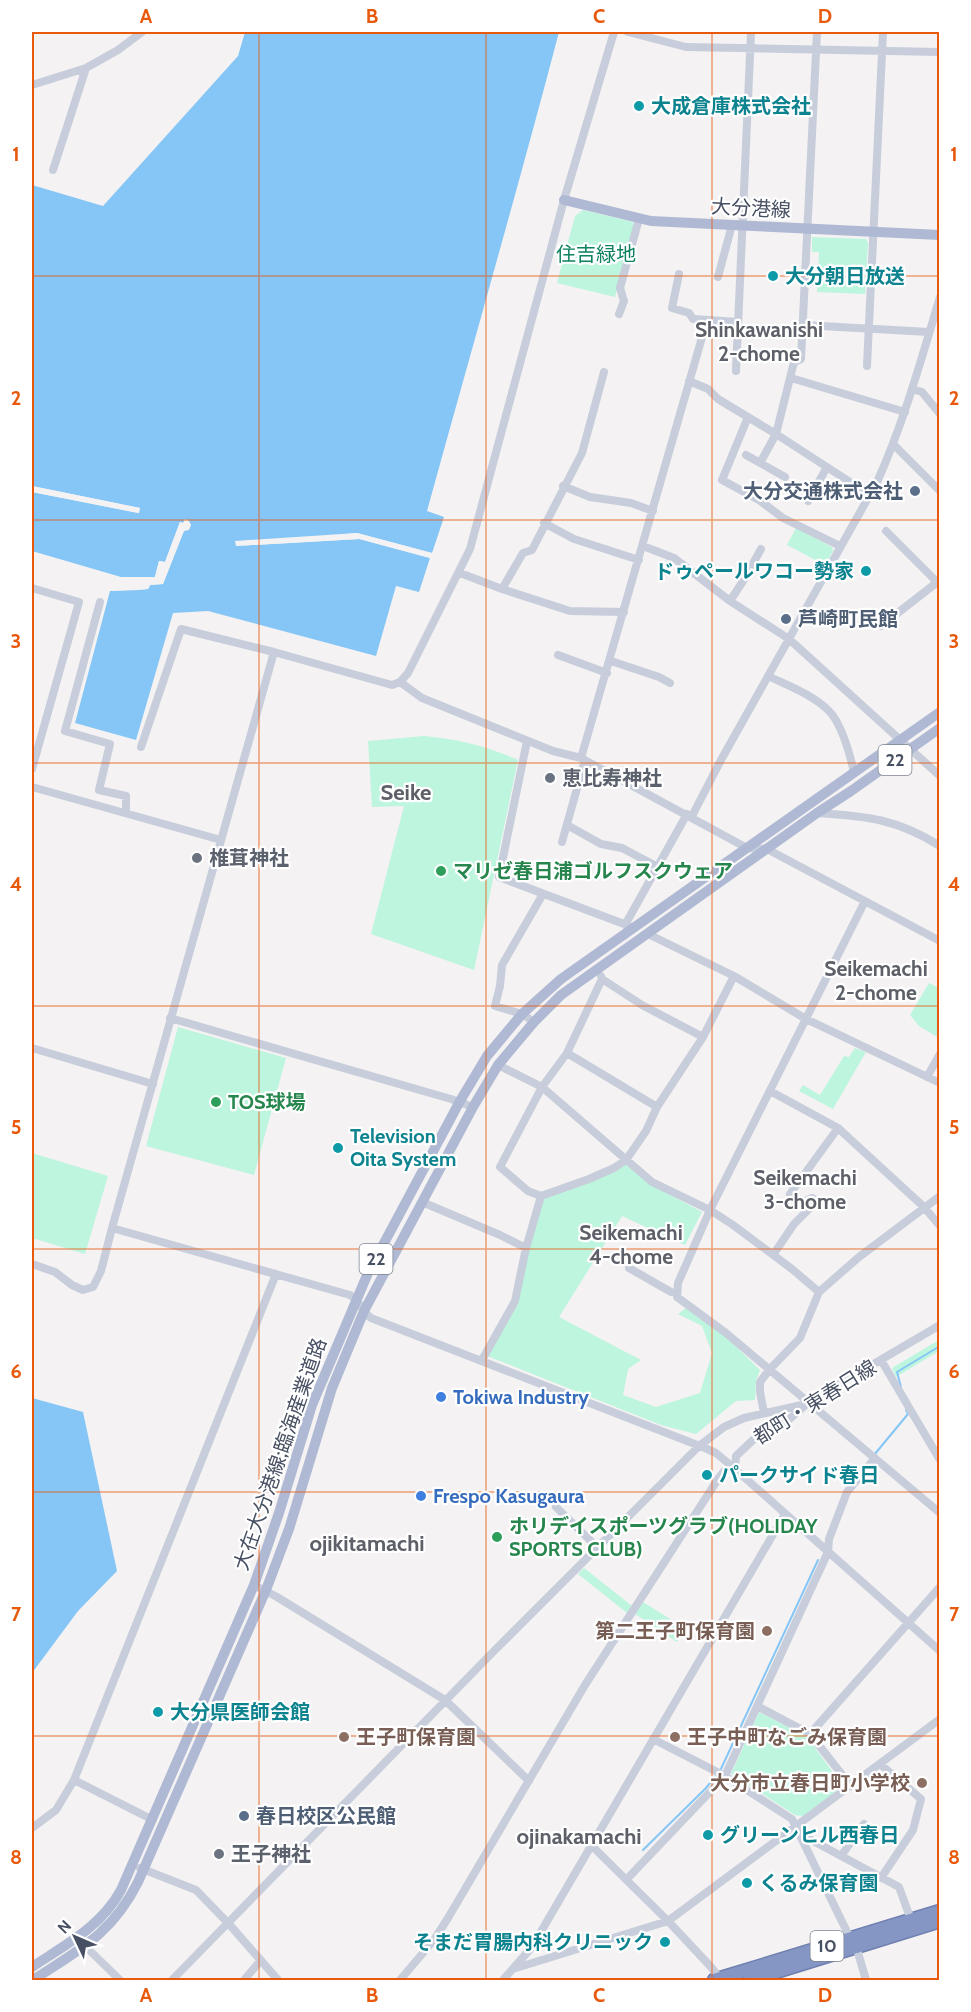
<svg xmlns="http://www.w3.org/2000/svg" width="971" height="2012" viewBox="0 0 971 2012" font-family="Cabin,'Noto Sans JP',sans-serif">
<rect width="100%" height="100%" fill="#f4f2f2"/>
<path fill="#bdf5df" d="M 583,210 L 633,222 L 634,225 L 615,297 L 557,283 L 575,216 Z
M 812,237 L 866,239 L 868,243 L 865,294 L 817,292 L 819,252 L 812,252 Z
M 796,528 L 832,547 L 833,551 L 825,565 L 787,545 Z
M 424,736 C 457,739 487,746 518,760 L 474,970 L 371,934 L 404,806 L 372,807 L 368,741 Z
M 929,983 L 939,988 L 939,1018 L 937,1023 L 939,1025 L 939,1038 L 919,1026 L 910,1015 Z
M 178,1027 L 286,1058 L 254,1175 L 146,1146 Z
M 855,1048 L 866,1052 L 833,1109 L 799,1091 L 803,1085 L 820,1095 L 844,1056 L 849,1057 Z
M 32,1153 L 108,1176 L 85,1254 L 32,1238 Z
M 625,1164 L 652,1185 L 702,1212 L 685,1245 L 622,1216 L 559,1317 L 641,1360 L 628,1369 L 623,1395 L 656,1407 L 700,1393 L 712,1353 L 702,1326 L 678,1314 L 686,1308 L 726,1337 L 760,1370 L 756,1381 L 755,1400 L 736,1401 L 696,1434 L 661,1425 L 487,1356 L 517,1303 L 528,1251 L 543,1197 Z
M 939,1340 L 939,1351 L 896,1377 L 892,1368 Z
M 584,1568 L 632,1606 L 627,1613 L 578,1574 Z
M 643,1602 L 686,1629 L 677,1642 L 635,1614 Z
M 759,1712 L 807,1737 L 843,1786 L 803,1816 L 795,1815 L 731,1774 Z"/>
<path fill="#85c6f6" d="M 245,32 L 559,32 C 517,192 471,351 427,511 L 444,517 L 432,553 L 357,533 L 236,546 L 360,539 L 430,558 L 419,592 L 396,586 L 376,656 L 208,611 L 173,613 L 136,740 L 75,723 L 110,591 L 148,589 L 150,585 L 163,584 L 184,530 L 191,525 L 185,520 L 183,523 L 180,522 L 165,562 L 159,561 L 155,577 L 121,577 L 32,551 L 32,492 L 138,513 L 140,508 L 32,486 L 32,185 L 103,206 L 238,56 Z
M 32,1398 L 83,1412 L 117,1571 L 78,1611 L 32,1673 Z"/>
<path fill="#f4f2f2" d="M 32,486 L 140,508 L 139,513 L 32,492 Z
M 185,519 L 189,521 L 191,525 L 189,530 L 184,531 L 163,584 L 150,585 L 148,589 L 139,590 L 110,591 L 112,588 L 138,587 L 146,586 L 149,582 L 161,581 L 181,529 L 187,527 L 187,523 L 182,526 L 168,564 L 161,565 L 157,579 L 119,579 L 121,577 L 155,577 L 159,561 L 165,562 L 180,522 L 183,523 Z
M 357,533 L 432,553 L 430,558 L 359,539 L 236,546 L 235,541 Z"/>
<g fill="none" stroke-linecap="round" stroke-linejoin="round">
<path stroke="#85c6f6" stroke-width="2" d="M 901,1387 L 897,1372 L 940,1346
M 874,1455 L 908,1414 L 906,1410
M 720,1771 L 818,1560
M 643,1850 L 705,1789 L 717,1775"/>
<g stroke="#7080b1" stroke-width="15">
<path id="highway" d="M 714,1980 L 940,1911
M 750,1980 L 940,1921"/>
</g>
<path stroke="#c7cddb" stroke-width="8" d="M 628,32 L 686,47 L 940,52
M 32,85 L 86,68 L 118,50 L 142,32
M 53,170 L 86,68
M 679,274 L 672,308 L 689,313 L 693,319 L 738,322
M 718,277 L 732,225
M 619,314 L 624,301 L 620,288 L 639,219
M 803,325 L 929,332
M 867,366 L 883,32
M 736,371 L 751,32
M 791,378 L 905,412
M 689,381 L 708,389 L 718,399 L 776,434 L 870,495
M 912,389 L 922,392 L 940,414
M 748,417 L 722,480 L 759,500 L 783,518 L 840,546
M 894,445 L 940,491
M 746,455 L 785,477
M 760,463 L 776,434 L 794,362 L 801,359 L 817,32
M 563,486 L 590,497 L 631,503 L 653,511
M 808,501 L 827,467
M 544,523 L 574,539 L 639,560
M 886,531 L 937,582
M 643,546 L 674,558 L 730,601 L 789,639 L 940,776
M 460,573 L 502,589 L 570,611 L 624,612
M 32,588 L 79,602 L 32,769
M 502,589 L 523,553 L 532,550 L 582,453 L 604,372
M 730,601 L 745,578 L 761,549
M 100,602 L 65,731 L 110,744 L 99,790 L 126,796 L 126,813
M 881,626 L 940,580
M 274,652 L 112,1228 L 350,1295 C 360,1301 362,1311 371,1318 L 705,1448 L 716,1453 L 735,1469 L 940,1651
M 558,655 L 607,673
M 611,661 L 659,677 L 670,683
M 768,676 C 789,686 813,695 829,711 C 842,724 850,755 854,772
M 400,682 L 422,698 L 553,751 L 581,758 L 747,848 L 767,849 L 940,941
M 527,741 L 499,877 L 632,927
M 141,747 L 181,629 L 274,652 L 392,685 L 400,682 L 408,673 L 470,549 L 564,200 L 614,32
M 581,758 L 707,320
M 32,787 L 221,840
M 817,813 C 867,816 897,819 940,846
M 692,816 L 721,760 L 877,482 C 904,422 921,360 940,297
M 567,825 L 601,844 L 622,848 L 658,867
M 562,842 L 585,760
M 865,901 L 710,1210 L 678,1283 L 677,1297 L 726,1333 L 940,1513
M 625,925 L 687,814
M 648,934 L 734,976 L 806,1019 L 940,1083
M 601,976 L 602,979 L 642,1005 L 703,1037
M 170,1018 L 451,1099 L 473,1107
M 534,1022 L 522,1014 L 495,1006 L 500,986 L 502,965 L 543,894
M 32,1048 L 153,1084
M 567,1053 L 657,1107
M 498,1065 L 542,1087 L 652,1182 L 710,1210 L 733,1225 L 792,1269 L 819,1292
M 927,1077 L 940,1054
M 770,1091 L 838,1128 L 924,1207 L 940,1226
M 541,1196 L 528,1191 L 500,1167 L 542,1087 L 567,1053 L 602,979
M 422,1202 L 500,1235 L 526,1248
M 773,1255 L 794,1224 L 817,1201 L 812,1198 L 803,1202 L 790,1194 L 838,1128
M 32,1264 L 55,1272 L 72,1285 L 83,1290 L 93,1287 L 101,1271 L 112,1228
M 629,1268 L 671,1292
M 482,1360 L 515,1301 L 526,1248 L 541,1196 L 589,1179 L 614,1168 L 626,1160 L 646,1131 L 657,1107 L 703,1037 L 734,976
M 881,1360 L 940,1460
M 764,1413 L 760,1392 L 760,1382 L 769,1370 L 800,1338 L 819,1292 L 859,1257 L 940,1196
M 556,1507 L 597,1547
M 254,1585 L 277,1597 L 445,1700 L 529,1781
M 757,1706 L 810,1734
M 653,1739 L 725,1776 L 792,1819 L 850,1938 L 856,1946 L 866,1980
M 880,1764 L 921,1799 L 913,1830 L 881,1878
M 74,1780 L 153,1820
M 851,1786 L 810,1734 L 940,1587
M 32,1828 L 56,1810 L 74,1780 L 276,1274
M 802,1835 L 899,1887 L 911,1920
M 591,1845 L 668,1921 L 711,1967 L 721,1980
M 841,1856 L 864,1824
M 140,1868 L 196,1890 L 229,1924 L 278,1980
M 627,1879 L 725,1776 L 828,1552 L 829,1539 L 847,1492 L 875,1458
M 85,1946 L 120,1980
M 516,1968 L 668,1921 L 940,1719
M 172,1980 L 493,1652 L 699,1446 L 724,1427 L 744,1418 L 806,1404
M 244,1980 L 261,1960
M 400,1980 L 434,1940 L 448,1918 L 585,1685 L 718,1479 L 725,1470 L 735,1469 L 736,1456 L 753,1440 L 786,1422 L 809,1402 L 940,1325
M 503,1980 L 532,1947 L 785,1514"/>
<path stroke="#afb9d3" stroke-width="10" d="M 564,200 L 651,221 L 940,235
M 32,1967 C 65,1945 101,1927 121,1890 L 254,1585 L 279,1513 L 312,1405 L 368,1273 L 460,1101 L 487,1056 L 522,1014 L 561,979 L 940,712
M 33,1980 C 79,1950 112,1934 138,1882 L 266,1590 L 289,1529 L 332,1388 L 364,1311 L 473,1107 L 498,1065 L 534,1022 L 561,995 L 817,813 L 851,791 L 940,728"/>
<use href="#highway" stroke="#8596c5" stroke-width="12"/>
</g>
<path fill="none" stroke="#e8590c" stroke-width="1.5" stroke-opacity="0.55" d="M 259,32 L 259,1980M 486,32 L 486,1980M 712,32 L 712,1980M 32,276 L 940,276M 32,520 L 940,520M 32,763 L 940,763M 32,1006 L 940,1006M 32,1249 L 940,1249M 32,1492 L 940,1492M 32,1736 L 940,1736"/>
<g fill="#0f9aa8" stroke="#fff" stroke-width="2">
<circle cx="639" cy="106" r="6"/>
<circle cx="773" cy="276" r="6"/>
<circle cx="866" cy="571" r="6"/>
<circle cx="338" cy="1148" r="6"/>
<circle cx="707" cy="1475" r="6"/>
<circle cx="158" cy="1712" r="6"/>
<circle cx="708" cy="1835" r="6"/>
<circle cx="747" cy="1883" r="6"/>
<circle cx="665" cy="1942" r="6"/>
</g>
<g fill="#5c6f8a" stroke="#fff" stroke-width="2">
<circle cx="915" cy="491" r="6"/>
<circle cx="786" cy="619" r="6"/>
<circle cx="244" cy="1816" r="6"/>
</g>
<g fill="#6b7280" stroke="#fff" stroke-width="2">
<circle cx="550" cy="778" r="6"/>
<circle cx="197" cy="858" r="6"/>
<circle cx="219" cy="1854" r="6"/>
</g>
<g fill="#2e9e5b" stroke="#fff" stroke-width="2">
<circle cx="441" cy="871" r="6"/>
<circle cx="216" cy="1102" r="6"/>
<circle cx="497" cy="1537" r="6"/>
</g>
<g fill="#3f7fe0" stroke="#fff" stroke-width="2">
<circle cx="441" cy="1397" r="6"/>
<circle cx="421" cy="1496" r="6"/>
</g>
<g fill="#8d6e63" stroke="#fff" stroke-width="2">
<circle cx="767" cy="1631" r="6"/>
<circle cx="344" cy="1737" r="6"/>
<circle cx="675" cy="1737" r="6"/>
<circle cx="922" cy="1783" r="6"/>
</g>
<g text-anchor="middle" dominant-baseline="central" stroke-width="4.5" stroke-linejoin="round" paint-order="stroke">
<g fill="#fff" stroke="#7e8491" stroke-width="1.5">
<rect x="878.5" y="745" width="33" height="30" rx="4.5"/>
<rect x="359.5" y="1244" width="33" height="30" rx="4.5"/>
<rect x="810.5" y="1931" width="33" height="30" rx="4.5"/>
</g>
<g font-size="18" font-weight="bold" fill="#474f62">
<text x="895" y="760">22</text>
<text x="376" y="1259">22</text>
<text x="827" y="1946">10</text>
</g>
<g font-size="20" font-weight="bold" fill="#0d838f" stroke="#fff" text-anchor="start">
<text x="651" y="106">大成倉庫株式会社</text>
<text x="785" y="276">大分朝日放送</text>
<text x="854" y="571" text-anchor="end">ドゥペールワコー勢家</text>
<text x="350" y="1136">Television<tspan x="350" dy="23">Oita System</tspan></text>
<text x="719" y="1475">パークサイド春日</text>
<text x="170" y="1712">大分県医師会館</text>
<text x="720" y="1835">グリーンヒル西春日</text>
<text x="759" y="1883">くるみ保育園</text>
<text x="653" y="1942" text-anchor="end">そまだ胃腸内科クリニック</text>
</g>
<g font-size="20" fill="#474f62" stroke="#fff">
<text transform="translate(751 208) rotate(3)">大分港線</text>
<text transform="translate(815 1402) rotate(-32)">都町・東春日線</text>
<text transform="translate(280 1454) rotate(-71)">大在大分港線;臨海産業道路</text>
</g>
<g font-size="20" fill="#0d8261" stroke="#fff">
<text x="596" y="254">住吉緑地</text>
</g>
<g font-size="20" font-weight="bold" fill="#4e5e75" stroke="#fff" text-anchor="start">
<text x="903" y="491" text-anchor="end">大分交通株式会社</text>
<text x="798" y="619">芦崎町民館</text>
<text x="256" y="1816">春日校区公民館</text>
</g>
<g font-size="20" font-weight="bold" fill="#5b616d" stroke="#fff" text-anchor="start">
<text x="562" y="778">恵比寿神社</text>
<text x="209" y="858">椎茸神社</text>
<text x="231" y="1854">王子神社</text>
</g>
<g font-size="20" font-weight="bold" fill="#27864d" stroke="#fff" text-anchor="start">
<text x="453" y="871">マリゼ春日浦ゴルフスクウェア</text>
<text x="228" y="1102">TOS球場</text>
<text x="509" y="1526">ホリデイスポーツグラブ(HOLIDAY<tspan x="509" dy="23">SPORTS CLUB)</tspan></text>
</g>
<g font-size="20" font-weight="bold" fill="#366cbe" stroke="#fff" text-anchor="start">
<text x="453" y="1397">Tokiwa Industry</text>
<text x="433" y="1496">Frespo Kasugaura</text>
</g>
<g font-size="20" font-weight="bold" fill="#785e54" stroke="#fff" text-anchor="end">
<text x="755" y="1631">第二王子町保育園</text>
<text x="356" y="1737" text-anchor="start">王子町保育園</text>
<text x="687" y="1737" text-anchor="start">王子中町なごみ保育園</text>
<text x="910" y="1783">大分市立春日町小学校</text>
</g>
<g font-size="21" font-weight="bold" fill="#5d6068" stroke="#fff">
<text x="759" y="329">Shinkawanishi<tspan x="759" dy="24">2-chome</tspan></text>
<text x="876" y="968">Seikemachi<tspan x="876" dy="24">2-chome</tspan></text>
<text x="805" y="1177">Seikemachi<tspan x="805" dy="24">3-chome</tspan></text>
<text x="631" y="1232">Seikemachi<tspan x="631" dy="24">4-chome</tspan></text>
</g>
<g font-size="22" font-weight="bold" fill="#5d6068" stroke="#fff">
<text x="406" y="792">Seike</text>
<text x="367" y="1543">ojikitamachi</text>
<text x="579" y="1836">ojinakamachi</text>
</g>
</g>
<rect width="971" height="2012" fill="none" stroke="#ffffff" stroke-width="66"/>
<g transform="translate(75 1937) rotate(314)" stroke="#ffffff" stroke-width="4.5" paint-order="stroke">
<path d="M0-4.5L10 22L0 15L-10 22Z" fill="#474f62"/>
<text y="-9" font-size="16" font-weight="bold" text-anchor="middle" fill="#474f62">N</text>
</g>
<rect x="33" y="33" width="905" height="1946" fill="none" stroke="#e8590c" stroke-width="2"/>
<g font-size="20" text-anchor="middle" font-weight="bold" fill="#e8590c">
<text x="146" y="23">A</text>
<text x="372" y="23">B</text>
<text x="599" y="23">C</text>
<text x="825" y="23">D</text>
<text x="16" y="161">1</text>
<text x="954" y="161">1</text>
<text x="16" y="405">2</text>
<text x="954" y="405">2</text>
<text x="16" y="648">3</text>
<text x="954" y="648">3</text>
<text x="16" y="891">4</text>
<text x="954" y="891">4</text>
<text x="16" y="1134">5</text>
<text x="954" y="1134">5</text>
<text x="16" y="1378">6</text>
<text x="954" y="1378">6</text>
<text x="16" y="1621">7</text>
<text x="954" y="1621">7</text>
<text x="16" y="1864">8</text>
<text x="954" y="1864">8</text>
<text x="146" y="2002">A</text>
<text x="372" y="2002">B</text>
<text x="599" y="2002">C</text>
<text x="825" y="2002">D</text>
</g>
</svg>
